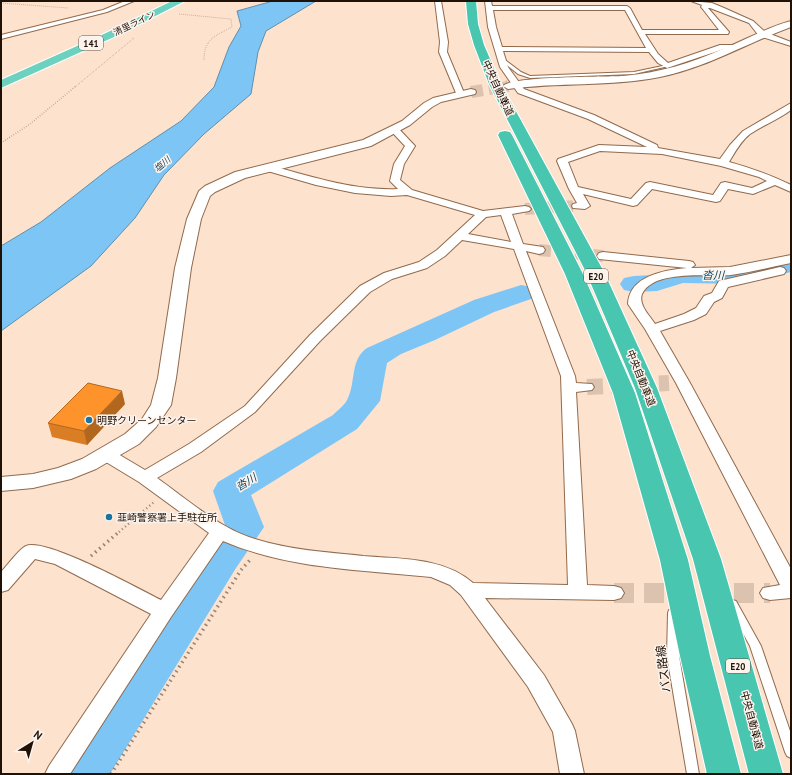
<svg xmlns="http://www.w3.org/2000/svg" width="792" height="775" viewBox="0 0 792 775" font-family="'PT Sans','Noto Sans JP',sans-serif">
<rect width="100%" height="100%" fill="#fde2ce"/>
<path fill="#7cc5f5" stroke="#608fad" d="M 273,1 L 316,1 L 266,31 L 258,52 L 251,94 L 204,134 L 164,175 L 135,218 L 91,266 L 1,331 L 1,246 L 41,222 L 110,168 L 181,121 L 214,87 L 229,47 L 241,26 L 237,11 Z"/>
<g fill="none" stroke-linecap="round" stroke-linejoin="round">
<path fill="#7cc5f5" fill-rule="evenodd" d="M 791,256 L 791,272 L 742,284 L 683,283 L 657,291 L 634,292 L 624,290 L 620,284 L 624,278 L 634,276 L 654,275 L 681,267 L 742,268 Z
M 521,285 L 531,287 L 535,293 L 531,299 L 494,312 L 435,340 L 401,354 L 387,363 L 380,401 L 357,429 L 251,495 L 264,527 L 236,568 L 110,774 L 57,774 L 64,758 L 208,548 L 225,525 L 213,491 L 218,482 L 333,415 C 338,410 346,404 348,398 C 356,381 350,360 367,348 L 474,300 Z"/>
<path stroke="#dcc3b0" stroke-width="12" stroke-dasharray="12 6" stroke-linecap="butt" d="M 525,209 L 577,206
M 539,250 L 603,256"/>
<path stroke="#dcc3b0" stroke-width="16" stroke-dasharray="16 8" stroke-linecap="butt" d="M 587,387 L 669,383"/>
<path stroke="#dcc3b0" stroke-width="20" stroke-dasharray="20 10" stroke-linecap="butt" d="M 614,593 L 770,593"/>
<path stroke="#dcc3b0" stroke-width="10" stroke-dasharray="10 4.5" stroke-linecap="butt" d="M 503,87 L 508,86"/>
<path stroke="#dcc3b0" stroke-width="12" stroke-dasharray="12 6" stroke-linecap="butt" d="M 471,92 L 508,86"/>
<g stroke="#916a4c" stroke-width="2">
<path id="service" d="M 503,60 L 505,60 L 521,72 L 530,76 L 634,72 L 667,65 L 669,66 L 634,74 L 530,78 L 518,74 L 503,62 Z
M 732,600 L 736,601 L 761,646 L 791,734 L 791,758 L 787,756 L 785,752 L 750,646 L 727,604 L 728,601 Z
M 673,609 L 677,610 L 678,613 L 679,656 L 699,774 L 687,774 L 667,656 L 668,613 L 669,610 Z"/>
</g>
<g stroke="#916a4c" stroke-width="2">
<path id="minor" d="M 125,1 L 134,1 L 107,12 L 1,39 L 1,35 L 103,10 Z
M 435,1 L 441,1 L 448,42 L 447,52 L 464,93 L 463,95 L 457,95 L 456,93 L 439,52 L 440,42 Z
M 485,1 L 491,1 L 492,6 L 627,6 L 630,8 L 642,30 L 719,30 L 702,8 L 701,7 L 702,5 L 691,1 L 712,3 L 724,8 L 753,21 L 765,32 L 791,42 L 791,46 L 759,36 L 749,23 L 710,8 L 708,8 L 729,32 L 728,34 L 645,34 L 658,54 L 668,63 L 720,45 L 737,45 L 737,49 L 724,49 L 667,68 L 658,63 L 649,52 L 503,51 L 508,67 L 524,89 L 594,115 L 657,145 L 658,148 L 720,159 L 730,145 L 743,131 L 791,103 L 791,110 C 778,120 763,125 750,134 C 741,141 735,152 729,162 C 751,168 770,175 791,185 L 791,192 L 775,185 L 753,194 L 728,189 L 720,201 L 716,202 L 652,189 L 637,205 L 633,206 L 583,194 L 590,206 L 585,209 L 573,208 L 572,206 L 573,204 L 577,203 L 569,189 L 557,161 L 558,159 L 599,145 L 647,147 L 588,119 L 518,93 L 500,67 L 488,27 ZM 493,10 L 625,10 L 646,48 L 502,47 L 496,27 ZM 600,151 L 662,154 L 721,166 L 759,177 L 767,181 L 752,188 L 725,182 L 721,183 L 713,195 L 650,182 L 646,183 L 631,199 L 578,187 L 568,162 Z
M 395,127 L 398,128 L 415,146 L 404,164 L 400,180 L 412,190 L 483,211 L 525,206 L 529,207 L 531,209 L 529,211 L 512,214 L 523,244 L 543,247 L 545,250 L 543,253 L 539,254 L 526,251 L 575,376 L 576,383 L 592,384 L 594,387 L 592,390 L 576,392 L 587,585 L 614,586 L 621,588 L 624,593 L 621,598 L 614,600 L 485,598 L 544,675 L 572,724 L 575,731 L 584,774 L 560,774 L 553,732 L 528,687 L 461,595 L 450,585 L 431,577 C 362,570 288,569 223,541 L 171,617 L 70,774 L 45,774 L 49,766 L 151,614 L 55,564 L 35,559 L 8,590 L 1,592 L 1,572 C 7,566 19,549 26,546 C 45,537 139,589 161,600 L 209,533 L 139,482 L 101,459 L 99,455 L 101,451 L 107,450 L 113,451 L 145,470 L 189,444 L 245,406 L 310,335 L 360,286 L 384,273 L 419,262 L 437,250 L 475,215 L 407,195 L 391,196 L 355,193 L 316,185 L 264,170 L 263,168 L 268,165 C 311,176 353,191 398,189 L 390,181 L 394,164 L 405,146 L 390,130 ZM 501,215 L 511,242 L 468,234 L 486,217 ZM 462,240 L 514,249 L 561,376 L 568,585 L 473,583 C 444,557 399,559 363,556 C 326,552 290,550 255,539 C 220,529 187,499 157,478 L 201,452 L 255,412 L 320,341 L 370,292 L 392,279 L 427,268 L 445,256 Z
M 603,252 L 689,261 L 693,262 L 695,265 L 691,268 L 730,267 L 791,255 L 791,263 C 771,267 751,272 731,275 C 709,277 654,269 642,294 C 638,305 650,316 655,324 L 684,314 L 696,308 L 704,296 L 712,293 L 719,281 L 780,267 L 784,268 L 786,271 L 784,274 L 728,287 L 722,298 L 714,302 L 706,314 L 694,320 L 660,331 L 690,383 L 791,569 L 791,598 L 770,600 L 763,598 L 760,593 L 763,588 L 780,585 L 676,383 L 645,329 L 628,304 C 629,276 664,270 687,268 L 599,259 L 597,256 L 599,253 Z"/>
</g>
<g stroke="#916a4c" stroke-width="2">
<path id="tertiary" d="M 791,21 L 791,27 C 747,43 706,68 660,77 C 610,87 558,82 508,89 L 503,86 C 511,76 605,77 623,76 C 659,73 691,63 723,49 C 745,40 768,27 791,21 Z
M 471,89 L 475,90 L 476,92 L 475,94 L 441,102 L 432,107 L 410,125 L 371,146 L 245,178 L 215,192 L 210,196 L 201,219 L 191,268 L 176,378 L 171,405 L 156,427 L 139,444 L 96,469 L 71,479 L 33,488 L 1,491 L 1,477 L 33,474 L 58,468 L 82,459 L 125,434 L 142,419 L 151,405 L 158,378 L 175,268 L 187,219 L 199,191 L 205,186 L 235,172 L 363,140 L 402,121 L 424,103 L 433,98 Z"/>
</g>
<g stroke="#fff" stroke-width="2">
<path id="trunk" d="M 172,1 L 185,1 L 114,37 L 1,88 L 1,80 L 106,33 Z"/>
</g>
<g stroke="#fff" stroke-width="2">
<path id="motorway" d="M 466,1 L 476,1 L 478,24 L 484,45 L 501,84 L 604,272 L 657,388 L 721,559 L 783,774 L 749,774 L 693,559 L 635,388 L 586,272 L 489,84 L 474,45 L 468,24 Z
M 505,131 L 510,132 L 512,135 L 583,274 L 635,393 L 688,560 L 710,656 L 741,774 L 707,774 L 680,656 L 660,560 L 613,393 L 565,274 L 498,135 L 500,132 Z"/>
</g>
<path stroke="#968071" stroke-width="1" stroke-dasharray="0.5 1.5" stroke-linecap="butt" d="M 1,3 L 68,8
M 179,14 L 231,19 L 232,27 C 215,36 204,39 204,60
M 75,87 L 134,38"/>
<path stroke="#968071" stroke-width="1.5" stroke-dasharray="0.5 2" stroke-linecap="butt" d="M 1,143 L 30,124 L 76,86"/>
<path stroke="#968071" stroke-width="2.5" stroke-dasharray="1 3" stroke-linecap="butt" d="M 119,532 L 154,502"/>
<path stroke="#968071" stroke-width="3.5" stroke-dasharray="1.5 4" stroke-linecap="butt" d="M 91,556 L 120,531
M 111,774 L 241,570 L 250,560"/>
<use href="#service" fill="#fff" fill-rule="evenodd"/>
<use href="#minor" fill="#fff" fill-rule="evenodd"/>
<use href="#tertiary" fill="#fff" fill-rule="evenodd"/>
<use href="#trunk" fill="#6cd2bf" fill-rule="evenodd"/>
<use href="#motorway" fill="#48c6af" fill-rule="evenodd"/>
</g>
<path fill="#da7e26" d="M 125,404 L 87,445 L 52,437 L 48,423 Z"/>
<path fill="#b2671f" d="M 122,391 L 125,404 L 87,445 L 84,431 Z"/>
<path fill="#fe932c" stroke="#b2671f" d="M 88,383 L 122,391 L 84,431 L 48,423 Z"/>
<g fill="#1b73a2" stroke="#fcf3ed" stroke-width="1.5">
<circle cx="89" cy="420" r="4"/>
<circle cx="109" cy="517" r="4"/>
</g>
<g text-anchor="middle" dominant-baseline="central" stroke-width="3" stroke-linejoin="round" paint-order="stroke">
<g font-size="9" fill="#201106" stroke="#fcf3ed">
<text transform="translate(134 23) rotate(-26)">清里ライン</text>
</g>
<g fill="#fcf3ed" stroke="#62554b" stroke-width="1">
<rect x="79" y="36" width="24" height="14" rx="3"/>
<rect x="584" y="269" width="24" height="14" rx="3"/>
<rect x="726" y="659" width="24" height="14" rx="3"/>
</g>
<g font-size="9" font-weight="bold" fill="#201106">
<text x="91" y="43">141</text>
<text x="596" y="276">E20</text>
<text x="738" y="666">E20</text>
</g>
<g font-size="9" font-style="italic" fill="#003f5e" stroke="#fcf3ed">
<text transform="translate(162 164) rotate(-41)">塩川</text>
</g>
<g font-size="10" fill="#201106" stroke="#fcf3ed">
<text transform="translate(498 88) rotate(65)">中央自動車道</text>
<text transform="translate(641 378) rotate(68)">中央自動車道</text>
<text transform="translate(752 720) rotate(75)">中央自動車道</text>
</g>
<g font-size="10" fill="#201106" stroke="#fcf3ed" text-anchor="start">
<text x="97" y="420">明野クリーンセンター</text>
<text x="117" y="517">韮崎警察署上手駐在所</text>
</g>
<g font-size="11" font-style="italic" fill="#003f5e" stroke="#fcf3ed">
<text transform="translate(713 275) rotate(1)">沓川</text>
<text transform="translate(246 482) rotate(-31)">沓川</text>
</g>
<g font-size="12" fill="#201106" stroke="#fcf3ed">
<text transform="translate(663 669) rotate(-97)">バス路線</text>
</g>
</g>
<rect width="792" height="775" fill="none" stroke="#201106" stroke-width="4"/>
<g transform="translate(32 743) rotate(37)" stroke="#fcf3ed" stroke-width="3" paint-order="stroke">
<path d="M0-3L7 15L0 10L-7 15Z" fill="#201106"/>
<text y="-6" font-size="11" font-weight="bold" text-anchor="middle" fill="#201106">N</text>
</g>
</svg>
